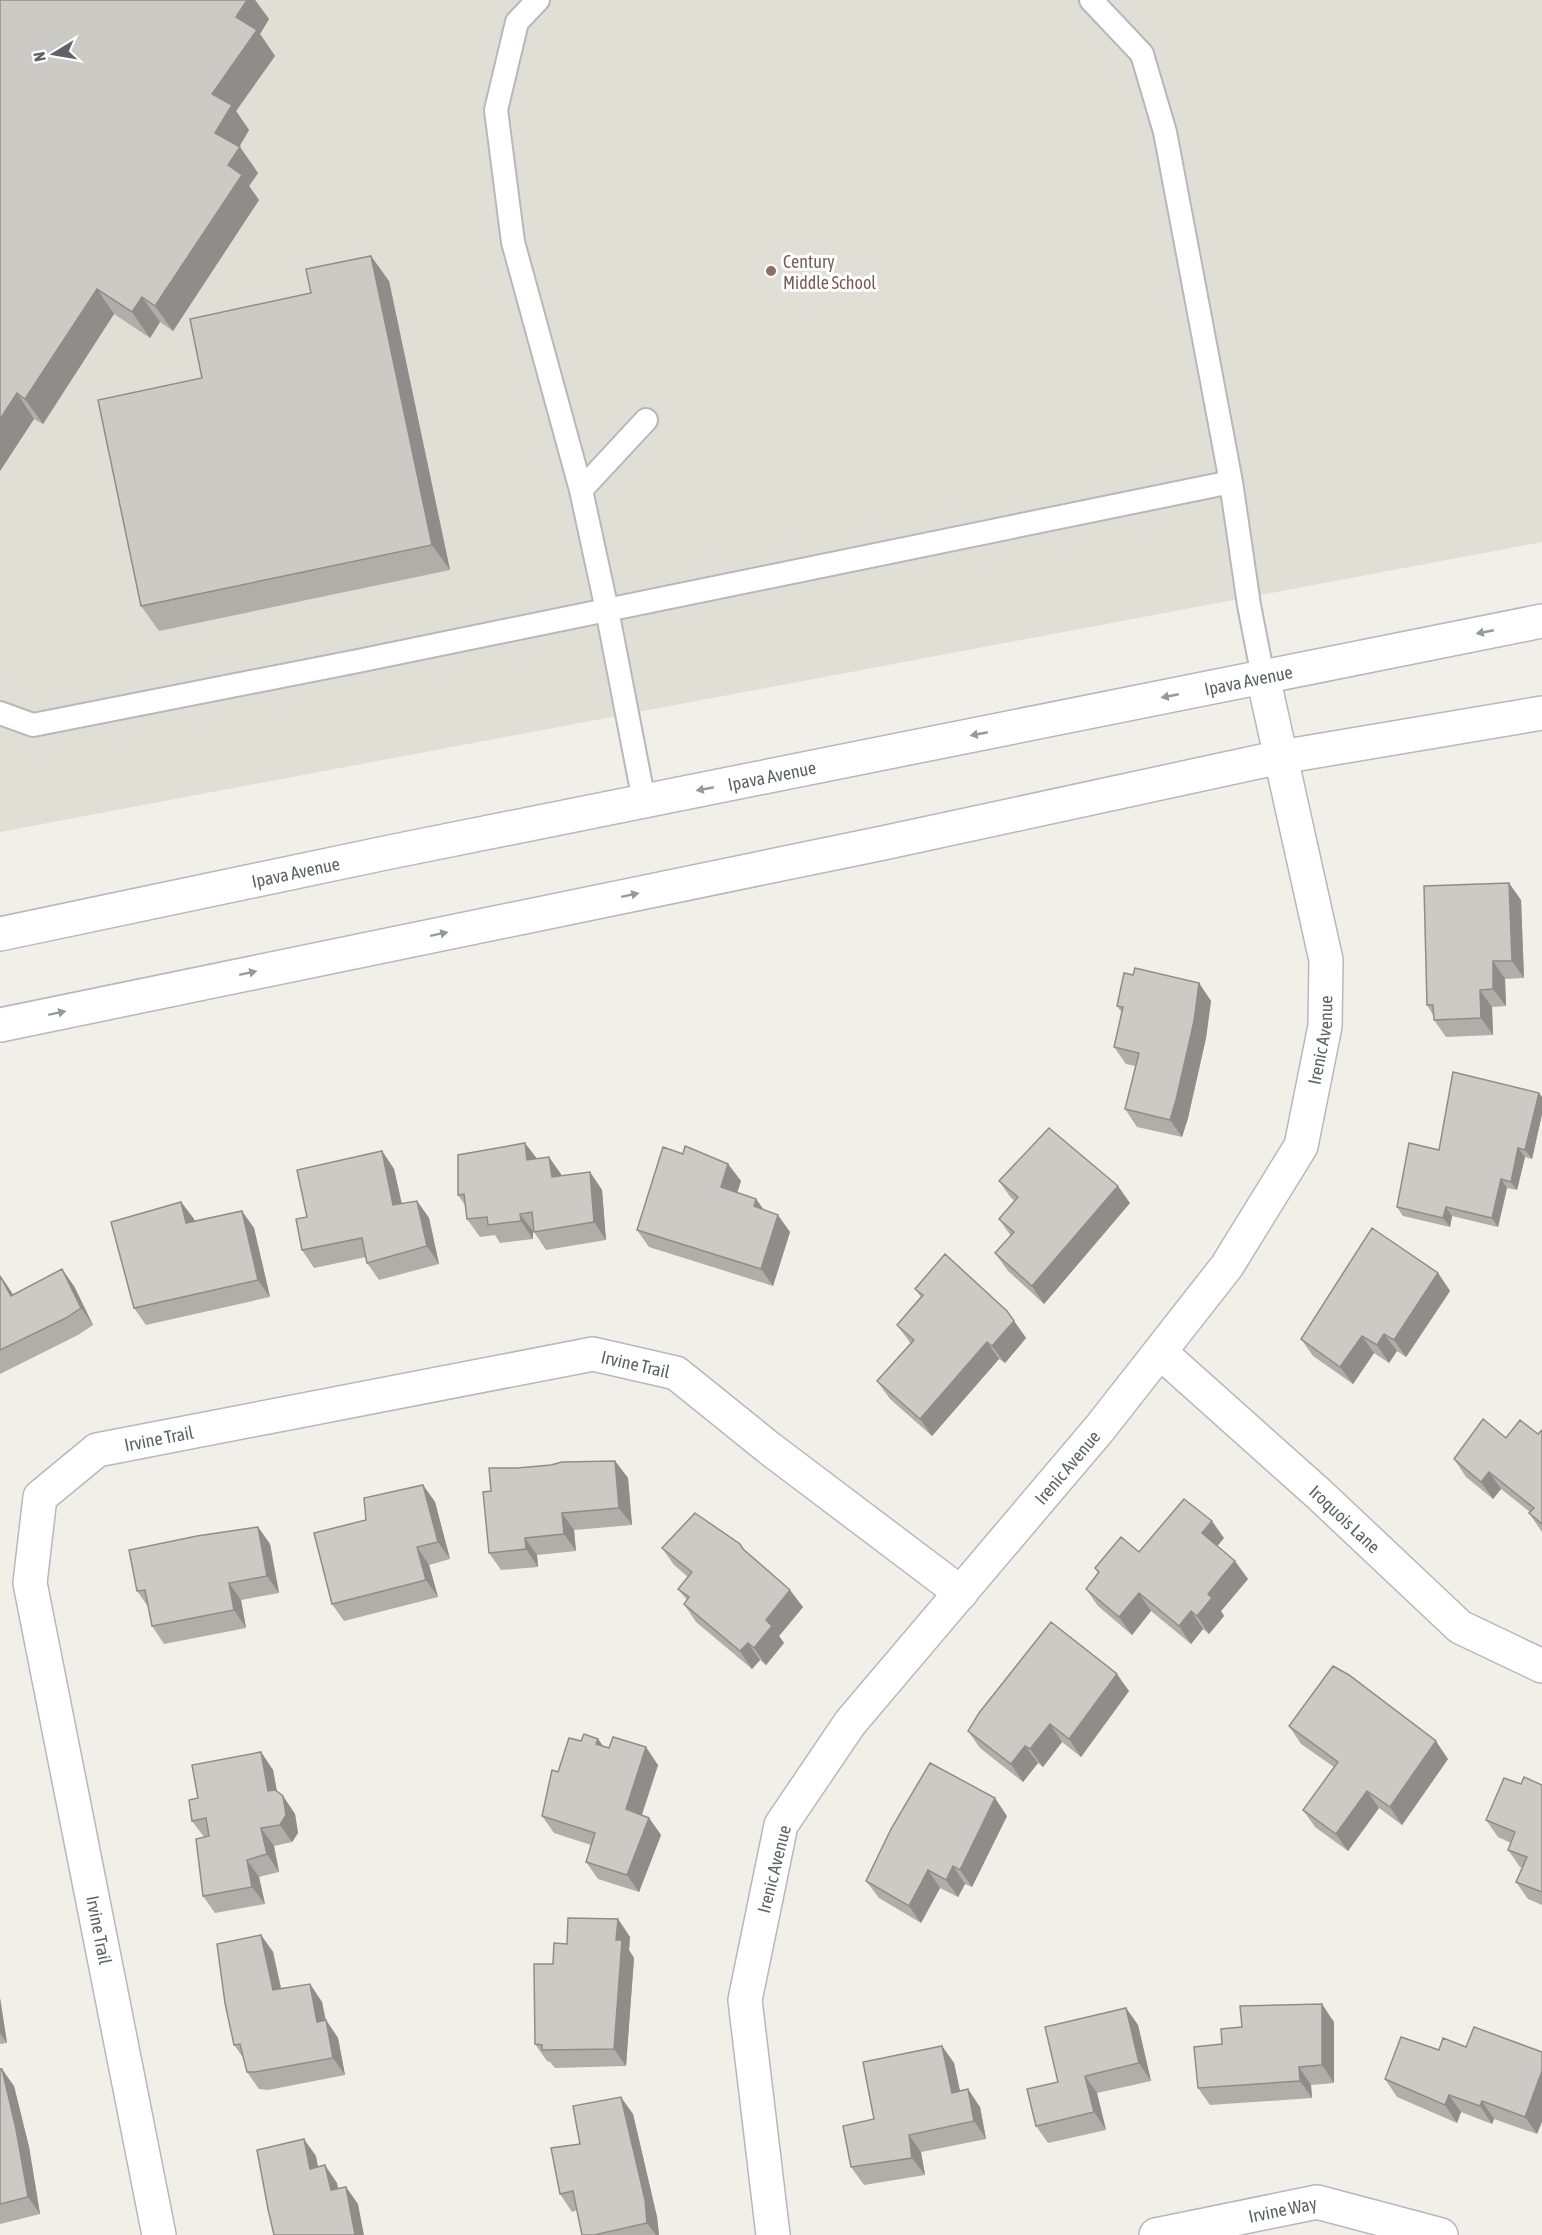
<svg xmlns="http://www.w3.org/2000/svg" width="1542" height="2235" viewBox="0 0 1542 2235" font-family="'Asap Condensed',sans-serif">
<rect width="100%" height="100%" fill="#f1efe8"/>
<path fill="#e1ded6" d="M 0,0 L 1542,0 L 1542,542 L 0,832 Z"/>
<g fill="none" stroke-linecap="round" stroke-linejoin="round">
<g stroke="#b5b8bc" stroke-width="26">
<path id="service" d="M 538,0 L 517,22 L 496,110 L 513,242 L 581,490 L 607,610 L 644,801
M 1091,0 L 1142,54 L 1165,132 L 1231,482 L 1249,605 L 1263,677
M 581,490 L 646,420
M 0,713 L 33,725 L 358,661 L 1231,482"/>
</g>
<g stroke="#b5b8bc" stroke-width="36">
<g id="minor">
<path id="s1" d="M 1160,1352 L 1320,1495 L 1460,1627 L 1542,1666"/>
<path id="s2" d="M 159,2235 L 30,1583 L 40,1497 L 97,1450 L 593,1354 L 676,1373 L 769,1448 L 961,1593"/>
<path id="s3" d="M 773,2235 L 745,2000 L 781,1825 L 850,1723 L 1100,1428 L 1227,1266 L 1301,1146 L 1325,1026 L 1326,960 L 1263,677"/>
<path id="s4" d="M 1156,2235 L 1317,2202 L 1441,2235"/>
</g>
</g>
<g stroke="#b5b8bc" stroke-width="36">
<g id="tertiary">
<path id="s5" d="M 0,934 L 390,852 L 1542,621"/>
<path d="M 0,1025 L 883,843 L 1281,757 L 1542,713"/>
</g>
</g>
<use href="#service" stroke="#fff" stroke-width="22"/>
<use href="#minor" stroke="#fff" stroke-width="33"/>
<use href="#tertiary" stroke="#fff" stroke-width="33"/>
</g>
<path fill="#afaea9" d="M 0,0 L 255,0 L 269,19 L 260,34 L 275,56 L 236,111 L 249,130 L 239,147 L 258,173 L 249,186 L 259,200 L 173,331 L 160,322 L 150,338 L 114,314 L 43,424 L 34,419 L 0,471 Z
M 389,281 L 450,570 L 159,631 L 141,606 L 202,378 Z
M 1521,900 L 1524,978 L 1505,979 L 1506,1006 L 1492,1007 L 1493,1035 L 1446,1037 L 1434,1020 L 1433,1015 L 1427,1005 Z
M 1133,975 L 1199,983 L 1211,1001 L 1206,1038 L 1188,1118 L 1182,1137 L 1137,1127 L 1125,1109 L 1135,1066 L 1126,1064 L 1114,1047 L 1122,1013 L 1117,1006 Z
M 1539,1093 L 1542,1097 L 1542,1114 L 1532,1159 L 1525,1157 L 1517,1190 L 1507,1188 L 1498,1227 L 1452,1216 L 1450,1227 L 1403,1216 L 1397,1207 L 1439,1150 Z
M 382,1151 L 394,1169 L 402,1204 L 417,1201 L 429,1218 L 439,1264 L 379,1280 L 367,1263 L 366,1257 L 314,1268 L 302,1250 L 307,1217 Z
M 537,1159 L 561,1174 L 561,1176 L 590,1172 L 602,1190 L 606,1240 L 546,1250 L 534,1232 L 534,1231 L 533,1231 L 533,1239 L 500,1243 L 495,1235 L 480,1237 L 467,1219 L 465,1205 L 458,1195 Z
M 728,1164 L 741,1181 L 737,1193 L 756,1199 L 764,1210 L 790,1232 L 773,1286 L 649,1247 L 637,1230 Z
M 999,1181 L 1130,1203 L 1044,1304 L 1008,1271 L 995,1253 L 1011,1236 L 999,1219 L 1015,1201 L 1011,1198 Z
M 181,1202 L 194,1219 L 194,1222 L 254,1228 L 270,1297 L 146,1325 L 134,1308 Z
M 1438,1273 L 1450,1291 L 1406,1357 L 1397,1351 L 1389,1363 L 1374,1353 L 1353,1384 L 1313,1356 L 1301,1339 Z
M 0,1275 L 13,1294 L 74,1286 L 93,1325 L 78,1335 L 0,1374 Z
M 915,1289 L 1014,1321 L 1026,1338 L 1005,1363 L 999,1359 L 932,1436 L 890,1399 L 877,1381 L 911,1344 L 897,1325 L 921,1297 Z
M 1542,1430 L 1542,1532 L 1529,1513 L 1530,1512 L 1501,1489 L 1493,1499 L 1466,1477 L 1454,1459 L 1506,1438 L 1538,1434 Z
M 615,1461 L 628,1478 L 632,1525 L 574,1530 L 576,1551 L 537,1555 L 538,1567 L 501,1570 L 489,1553 L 517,1468 Z
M 423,1485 L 435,1502 L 450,1559 L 429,1565 L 438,1597 L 344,1621 L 332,1604 L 366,1520 Z
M 258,1527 L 270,1544 L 279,1593 L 241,1600 L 246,1628 L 164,1644 L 152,1626 L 149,1608 L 137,1591 Z
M 1224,1538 L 1217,1546 L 1248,1579 L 1221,1611 L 1224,1616 L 1209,1634 L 1203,1629 L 1191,1644 L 1151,1611 L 1132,1635 L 1098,1606 L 1086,1589 L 1098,1573 L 1095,1568 L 1139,1552 Z
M 662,1548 L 744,1550 L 803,1607 L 779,1636 L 784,1643 L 766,1665 L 760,1660 L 752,1669 L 696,1622 L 684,1604 L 687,1600 L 678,1589 L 688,1577 L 674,1565 Z
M 1129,1691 L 1081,1757 L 1062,1742 L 1043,1767 L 1038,1763 L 1023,1782 L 980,1748 L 968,1731 Z
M 1289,1726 L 1448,1759 L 1402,1825 L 1379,1808 L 1348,1851 L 1315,1827 L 1303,1810 L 1334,1767 L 1301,1744 Z
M 598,1739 L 603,1746 L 658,1765 L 642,1815 L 649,1818 L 661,1835 L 639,1892 L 598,1879 L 586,1862 L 591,1845 L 554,1833 L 542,1816 L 558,1772 L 581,1741 Z
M 261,1752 L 273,1770 L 277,1792 L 283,1796 L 295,1814 L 298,1833 L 292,1842 L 274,1846 L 279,1872 L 259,1877 L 265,1904 L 215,1913 L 203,1896 L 204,1837 L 192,1821 Z
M 1521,1784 L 1542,1785 L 1542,1905 L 1528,1899 L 1516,1882 L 1522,1868 L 1520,1867 L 1508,1850 L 1511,1843 L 1498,1837 L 1486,1820 Z
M 1007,1816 L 972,1887 L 965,1884 L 958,1897 L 940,1888 L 921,1923 L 879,1898 L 866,1881 Z
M 618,1919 L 630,1937 L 629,1950 L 634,1958 L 626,2066 L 555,2068 L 550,2062 L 547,2061 L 535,2044 L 553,1964 L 567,1944 Z
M 261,1935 L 273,1952 L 281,1988 L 310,1984 L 322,2002 L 326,2020 L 338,2038 L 345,2075 L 268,2090 L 259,2089 L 247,2072 L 244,2059 L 234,2045 Z
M 0,1998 L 7,2043 L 0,2044 Z
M 1126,2008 L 1138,2025 L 1151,2081 L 1097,2093 L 1106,2130 L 1048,2143 L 1036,2126 L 1058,2082 Z
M 1334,2022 L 1334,2083 L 1311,2085 L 1312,2098 L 1210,2105 L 1198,2088 L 1222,2044 Z
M 1474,2027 L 1537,2134 L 1494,2119 L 1492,2124 L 1461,2112 L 1457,2123 L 1397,2097 L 1385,2079 L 1439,2050 L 1466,2047 Z
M 942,2046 L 954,2063 L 960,2091 L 980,2107 L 986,2139 L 921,2152 L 925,2175 L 864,2185 L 851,2167 L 874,2119 Z
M 0,2069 L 14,2086 L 29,2147 L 40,2214 L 0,2224 Z
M 633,2114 L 657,2217 L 659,2235 L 582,2235 L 577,2210 L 572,2212 L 560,2194 L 580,2144 Z"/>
<path fill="#8f8d8a" d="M 247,0 L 255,0 L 269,19 L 260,34 L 275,56 L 236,111 L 249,130 L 235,154 L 240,147 L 258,173 L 249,186 L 259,200 L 173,331 L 155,306 L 215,133 L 212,94 L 236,17 Z
M 371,256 L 389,281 L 450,570 L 432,545 Z
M 97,289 L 114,314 L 43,424 L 25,399 Z
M 142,297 L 160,322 L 150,338 L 132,312 Z
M 17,393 L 34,419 L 0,471 L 0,419 Z
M 1509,883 L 1521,900 L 1524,978 L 1512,961 Z
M 1493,961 L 1505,979 L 1506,1006 L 1493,989 Z
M 1199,983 L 1211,1001 L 1206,1038 L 1188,1118 L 1182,1137 L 1170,1120 Z
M 1480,990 L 1492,1007 L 1493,1035 L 1481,1018 Z
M 1539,1093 L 1542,1097 L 1542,1114 L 1532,1159 L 1525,1150 Z
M 525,1143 L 538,1160 L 527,1160 Z
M 1518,1148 L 1525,1157 L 1517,1190 L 1511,1182 Z
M 382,1151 L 394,1169 L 406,1223 L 393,1205 Z
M 549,1157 L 561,1174 L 564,1195 L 552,1177 Z
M 728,1164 L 741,1181 L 733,1205 L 721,1187 Z
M 590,1172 L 602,1190 L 606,1240 L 594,1222 Z
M 1501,1179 L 1507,1188 L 1498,1227 L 1492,1218 Z
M 1118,1186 L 1130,1203 L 1044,1304 L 1032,1286 Z
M 756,1199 L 768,1216 L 754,1206 Z
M 417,1201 L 429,1218 L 439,1264 L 427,1246 Z
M 181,1202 L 194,1219 L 199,1241 L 186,1223 Z
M 1446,1207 L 1452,1216 L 1450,1227 L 1443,1218 Z
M 242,1211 L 254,1228 L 270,1297 L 258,1280 Z
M 520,1214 L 533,1231 L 533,1239 L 521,1221 Z
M 778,1215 L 790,1232 L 773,1286 L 761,1269 Z
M 62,1269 L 74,1286 L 93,1325 L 81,1308 Z
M 1438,1273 L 1450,1291 L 1406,1357 L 1394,1340 Z
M 0,1275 L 10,1290 L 23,1313 L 11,1296 Z
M 1014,1321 L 1026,1338 L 1005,1363 L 992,1346 Z
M 1384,1334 L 1397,1351 L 1389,1363 L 1377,1345 Z
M 1362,1336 L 1374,1353 L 1353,1384 L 1340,1367 Z
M 987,1342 L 999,1359 L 932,1436 L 920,1419 Z
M 615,1461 L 628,1478 L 632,1525 L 619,1508 Z
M 1489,1472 L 1501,1489 L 1493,1499 L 1481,1482 Z
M 423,1485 L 435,1502 L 450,1559 L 438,1542 Z
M 562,1513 L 574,1530 L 576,1551 L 564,1534 Z
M 1212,1521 L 1224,1538 L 1214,1550 L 1202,1533 Z
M 258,1527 L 270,1544 L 279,1593 L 267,1576 Z
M 525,1538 L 537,1555 L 538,1567 L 526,1549 Z
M 417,1547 L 429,1565 L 438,1597 L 426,1580 Z
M 1235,1561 L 1248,1579 L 1221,1611 L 1224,1616 L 1209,1634 L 1197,1616 L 1208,1594 Z
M 229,1583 L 241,1600 L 246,1628 L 234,1610 Z
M 790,1590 L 803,1607 L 779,1636 L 784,1643 L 766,1665 L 754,1648 L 766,1620 Z
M 1139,1593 L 1151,1611 L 1132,1635 L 1119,1617 Z
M 1191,1611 L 1203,1629 L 1191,1644 L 1179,1626 Z
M 748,1643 L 760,1660 L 752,1669 L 740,1651 Z
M 1117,1674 L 1129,1691 L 1081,1757 L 1069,1739 Z
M 1050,1724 L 1062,1742 L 1043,1767 L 1030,1749 Z
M 598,1739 L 610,1756 L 596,1744 Z
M 1436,1741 L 1448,1759 L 1402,1825 L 1390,1807 Z
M 1025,1746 L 1038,1763 L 1023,1782 L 1011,1764 Z
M 646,1747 L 658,1765 L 638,1826 L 626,1809 Z
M 261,1752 L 273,1770 L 280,1808 L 268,1791 Z
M 1367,1791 L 1379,1808 L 1348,1851 L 1336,1834 Z
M 283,1796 L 295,1814 L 298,1833 L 292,1842 L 280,1825 Z
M 995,1798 L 1007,1816 L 972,1887 L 960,1870 Z
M 649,1818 L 661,1835 L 639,1892 L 627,1875 Z
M 261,1828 L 274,1846 L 279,1872 L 267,1854 Z
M 247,1860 L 259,1877 L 265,1904 L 252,1887 Z
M 953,1866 L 965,1884 L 958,1897 L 946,1880 Z
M 928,1870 L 940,1888 L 921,1923 L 909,1906 Z
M 618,1919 L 630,1937 L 629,1950 L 634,1958 L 626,2066 L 614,2049 L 616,1940 Z
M 261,1935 L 273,1952 L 285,2007 L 273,1990 Z
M 310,1984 L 322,2002 L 329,2040 L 317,2022 Z
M 0,1998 L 7,2043 L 0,2033 Z
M 1322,2004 L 1334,2022 L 1334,2083 L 1322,2065 Z
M 1126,2008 L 1138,2025 L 1151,2081 L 1139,2063 Z
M 326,2020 L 338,2038 L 345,2075 L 333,2058 Z
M 942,2046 L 954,2063 L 964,2110 L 952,2093 Z
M 1299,2067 L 1311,2085 L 1312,2098 L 1300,2081 Z
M 2,2069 L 14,2086 L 29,2147 L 40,2214 L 28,2197 Z
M 1542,2071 L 1542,2122 L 1537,2134 L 1525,2117 Z
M 1085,2076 L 1097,2093 L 1106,2130 L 1094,2112 Z
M 968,2089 L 980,2107 L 986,2139 L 974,2121 Z
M 1449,2095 L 1461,2112 L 1457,2123 L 1445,2105 Z
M 621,2097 L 633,2114 L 657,2217 L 659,2235 L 656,2235 L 647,2223 Z
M 1482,2101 L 1494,2119 L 1492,2124 L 1480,2106 Z
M 909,2135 L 921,2152 L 925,2175 L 912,2158 Z
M 304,2139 L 316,2156 L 322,2186 L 310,2169 Z
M 325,2165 L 337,2183 L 343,2208 L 331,2190 Z
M 346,2187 L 358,2204 L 364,2235 L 355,2235 Z"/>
<path fill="#cccac5" stroke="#8f8d8a" stroke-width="1.5" d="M 0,0 L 247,0 L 236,17 L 257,30 L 212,94 L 232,105 L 215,133 L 240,147 L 228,165 L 242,175 L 155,306 L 142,297 L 132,312 L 97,289 L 25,399 L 17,393 L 0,419 Z
M 371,256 L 432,545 L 141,606 L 98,400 L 202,378 L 190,319 L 311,293 L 306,269 Z
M 1509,883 L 1512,961 L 1493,961 L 1493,989 L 1480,990 L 1481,1018 L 1434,1020 L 1433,1005 L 1427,1005 L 1424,886 Z
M 1135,968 L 1199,983 L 1194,1021 L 1176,1100 L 1170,1120 L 1125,1109 L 1139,1053 L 1114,1047 L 1123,1007 L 1117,1006 L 1124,973 L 1133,975 Z
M 1453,1072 L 1539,1093 L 1525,1150 L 1518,1148 L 1511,1182 L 1501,1179 L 1492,1218 L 1446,1207 L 1443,1218 L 1397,1207 L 1409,1143 L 1439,1150 Z
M 1049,1128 L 1118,1186 L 1032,1286 L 995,1253 L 1014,1232 L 999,1219 L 1018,1197 L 999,1181 Z
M 525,1143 L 527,1160 L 549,1157 L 552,1177 L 590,1172 L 594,1222 L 534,1232 L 532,1212 L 520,1214 L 521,1221 L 488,1225 L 487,1217 L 467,1219 L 464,1194 L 458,1195 L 458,1155 Z
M 685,1146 L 728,1164 L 721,1187 L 756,1199 L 754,1206 L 778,1215 L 761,1269 L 637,1230 L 663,1147 L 683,1154 Z
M 382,1151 L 393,1205 L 417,1201 L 427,1246 L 367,1263 L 362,1238 L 302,1250 L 296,1219 L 307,1217 L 297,1170 Z
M 181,1202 L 186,1223 L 242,1211 L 258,1280 L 134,1308 L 111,1222 Z
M 1372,1228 L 1438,1273 L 1394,1340 L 1384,1334 L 1377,1345 L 1362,1336 L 1340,1367 L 1301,1339 Z
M 945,1254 L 1007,1311 L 1014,1321 L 992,1346 L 987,1342 L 920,1419 L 877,1381 L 914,1340 L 897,1325 L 923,1295 L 915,1289 Z
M 62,1269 L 81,1308 L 66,1318 L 0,1350 L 0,1276 L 11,1296 Z
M 1483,1419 L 1506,1438 L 1520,1420 L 1538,1434 L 1542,1430 L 1542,1524 L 1529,1513 L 1534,1508 L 1489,1472 L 1481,1482 L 1454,1459 Z
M 615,1461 L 619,1508 L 562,1513 L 564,1534 L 525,1538 L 526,1549 L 489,1553 L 483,1492 L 491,1491 L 489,1468 L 517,1468 L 551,1465 L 562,1462 Z
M 423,1485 L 438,1542 L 417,1547 L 426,1580 L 332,1604 L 314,1533 L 366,1520 L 364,1498 Z
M 1184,1499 L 1212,1521 L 1202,1533 L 1235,1561 L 1208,1594 L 1212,1598 L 1197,1616 L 1191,1611 L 1179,1626 L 1139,1593 L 1119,1617 L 1086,1589 L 1099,1572 L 1095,1568 L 1121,1537 L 1139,1552 Z
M 695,1513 L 740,1544 L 743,1549 L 790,1590 L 766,1620 L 772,1626 L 754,1648 L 748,1643 L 740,1651 L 684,1604 L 689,1597 L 678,1589 L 692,1572 L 662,1548 Z
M 258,1527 L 267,1576 L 229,1583 L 234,1610 L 152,1626 L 145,1590 L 137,1591 L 129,1550 L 197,1536 Z
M 1051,1622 L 1117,1674 L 1069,1739 L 1050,1724 L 1030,1749 L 1025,1746 L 1011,1764 L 968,1731 L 979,1713 Z
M 1333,1666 L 1349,1675 L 1436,1741 L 1390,1807 L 1367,1791 L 1336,1834 L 1303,1810 L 1338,1762 L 1289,1726 Z
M 584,1734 L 598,1739 L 596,1744 L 609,1748 L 613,1737 L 646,1747 L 626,1809 L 649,1818 L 627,1875 L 586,1862 L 595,1833 L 542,1816 L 552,1770 L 558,1772 L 569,1738 L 581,1741 Z
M 261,1752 L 268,1791 L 275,1790 L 283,1796 L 286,1815 L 280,1825 L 261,1828 L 267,1854 L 247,1860 L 252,1887 L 203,1896 L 196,1839 L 209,1836 L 206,1818 L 192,1821 L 189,1800 L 198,1798 L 192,1765 Z
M 930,1763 L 995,1798 L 960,1870 L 953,1866 L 946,1880 L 928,1870 L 909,1906 L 866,1881 L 891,1829 Z
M 1524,1777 L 1542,1785 L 1542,1892 L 1516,1882 L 1527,1857 L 1508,1850 L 1515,1832 L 1486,1820 L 1504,1778 L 1521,1784 Z
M 568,1918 L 618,1919 L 616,1940 L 622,1940 L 614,2049 L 542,2050 L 542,2045 L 535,2044 L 534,1964 L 553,1964 L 554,1943 L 567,1944 Z
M 261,1935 L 273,1990 L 310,1984 L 317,2022 L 326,2020 L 333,2058 L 255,2072 L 247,2072 L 240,2044 L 234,2045 L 225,2003 L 217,1944 Z
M 1322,2004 L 1322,2065 L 1299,2067 L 1300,2081 L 1198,2088 L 1194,2047 L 1222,2044 L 1221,2029 L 1242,2027 L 1240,2006 Z
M 1126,2008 L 1139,2063 L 1085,2076 L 1094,2112 L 1036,2126 L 1027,2089 L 1058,2082 L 1045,2027 Z
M 1474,2027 L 1542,2052 L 1542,2071 L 1525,2117 L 1482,2101 L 1480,2106 L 1449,2095 L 1445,2105 L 1385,2079 L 1401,2037 L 1439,2050 L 1443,2038 L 1466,2047 Z
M 942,2046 L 952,2093 L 968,2089 L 974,2121 L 909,2135 L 912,2158 L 851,2167 L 843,2126 L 874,2119 L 863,2062 Z
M 0,2069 L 2,2069 L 16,2129 L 28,2197 L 0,2204 Z
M 621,2097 L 645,2200 L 647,2223 L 594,2235 L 582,2235 L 573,2191 L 560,2194 L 551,2148 L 580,2144 L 573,2106 Z
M 304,2139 L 310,2169 L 325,2165 L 331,2190 L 346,2187 L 355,2235 L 274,2235 L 268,2209 L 257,2150 Z"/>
<defs><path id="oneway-solid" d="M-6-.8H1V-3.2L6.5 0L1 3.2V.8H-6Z" transform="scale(1.5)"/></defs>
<g fill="#979a9d">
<use href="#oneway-solid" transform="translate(1485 632) rotate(169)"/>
<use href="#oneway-solid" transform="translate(1170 696) rotate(169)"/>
<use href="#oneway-solid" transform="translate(979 734) rotate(169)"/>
<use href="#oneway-solid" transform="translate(705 789) rotate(169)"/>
<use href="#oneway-solid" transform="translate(630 895) rotate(-12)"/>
<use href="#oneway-solid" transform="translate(439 934) rotate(-12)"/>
<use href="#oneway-solid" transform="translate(248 973) rotate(-12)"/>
<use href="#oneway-solid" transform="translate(57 1013) rotate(-12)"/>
</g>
<circle fill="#8d6e63" stroke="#fff" stroke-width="2" cx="771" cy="271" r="6"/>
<g text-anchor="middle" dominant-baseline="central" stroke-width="6" stroke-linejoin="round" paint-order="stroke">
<g font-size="18" fill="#785e54" stroke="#fff" text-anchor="start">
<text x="783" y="261">Century<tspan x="783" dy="21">Middle School</tspan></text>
</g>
<g font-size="18" fill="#5f6368" stroke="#fff">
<text stroke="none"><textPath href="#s5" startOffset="1274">Ipava Avenue</textPath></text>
<text stroke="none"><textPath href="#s5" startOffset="788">Ipava Avenue</textPath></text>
<text stroke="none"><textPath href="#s5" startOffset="302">Ipava Avenue</textPath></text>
<text stroke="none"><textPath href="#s3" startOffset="1380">Irenic Avenue</textPath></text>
<text stroke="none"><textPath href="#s2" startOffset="1374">Irvine Trail</textPath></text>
<text stroke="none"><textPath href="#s2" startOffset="888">Irvine Trail</textPath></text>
<text stroke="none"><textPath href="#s3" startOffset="874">Irenic Avenue</textPath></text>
<text stroke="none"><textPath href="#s1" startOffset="249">Iroquois Lane</textPath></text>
<text transform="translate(774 1869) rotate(-76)">Irenic Avenue</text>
<text transform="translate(99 1930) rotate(79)">Irvine Trail</text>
<text stroke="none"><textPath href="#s4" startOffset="129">Irvine Way</textPath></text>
</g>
</g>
<g transform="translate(54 54) rotate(259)" stroke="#ffffff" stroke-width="4.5" paint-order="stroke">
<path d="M0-4.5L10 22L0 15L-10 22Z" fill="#5f6368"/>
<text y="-9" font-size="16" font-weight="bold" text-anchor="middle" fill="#5f6368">N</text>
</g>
</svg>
